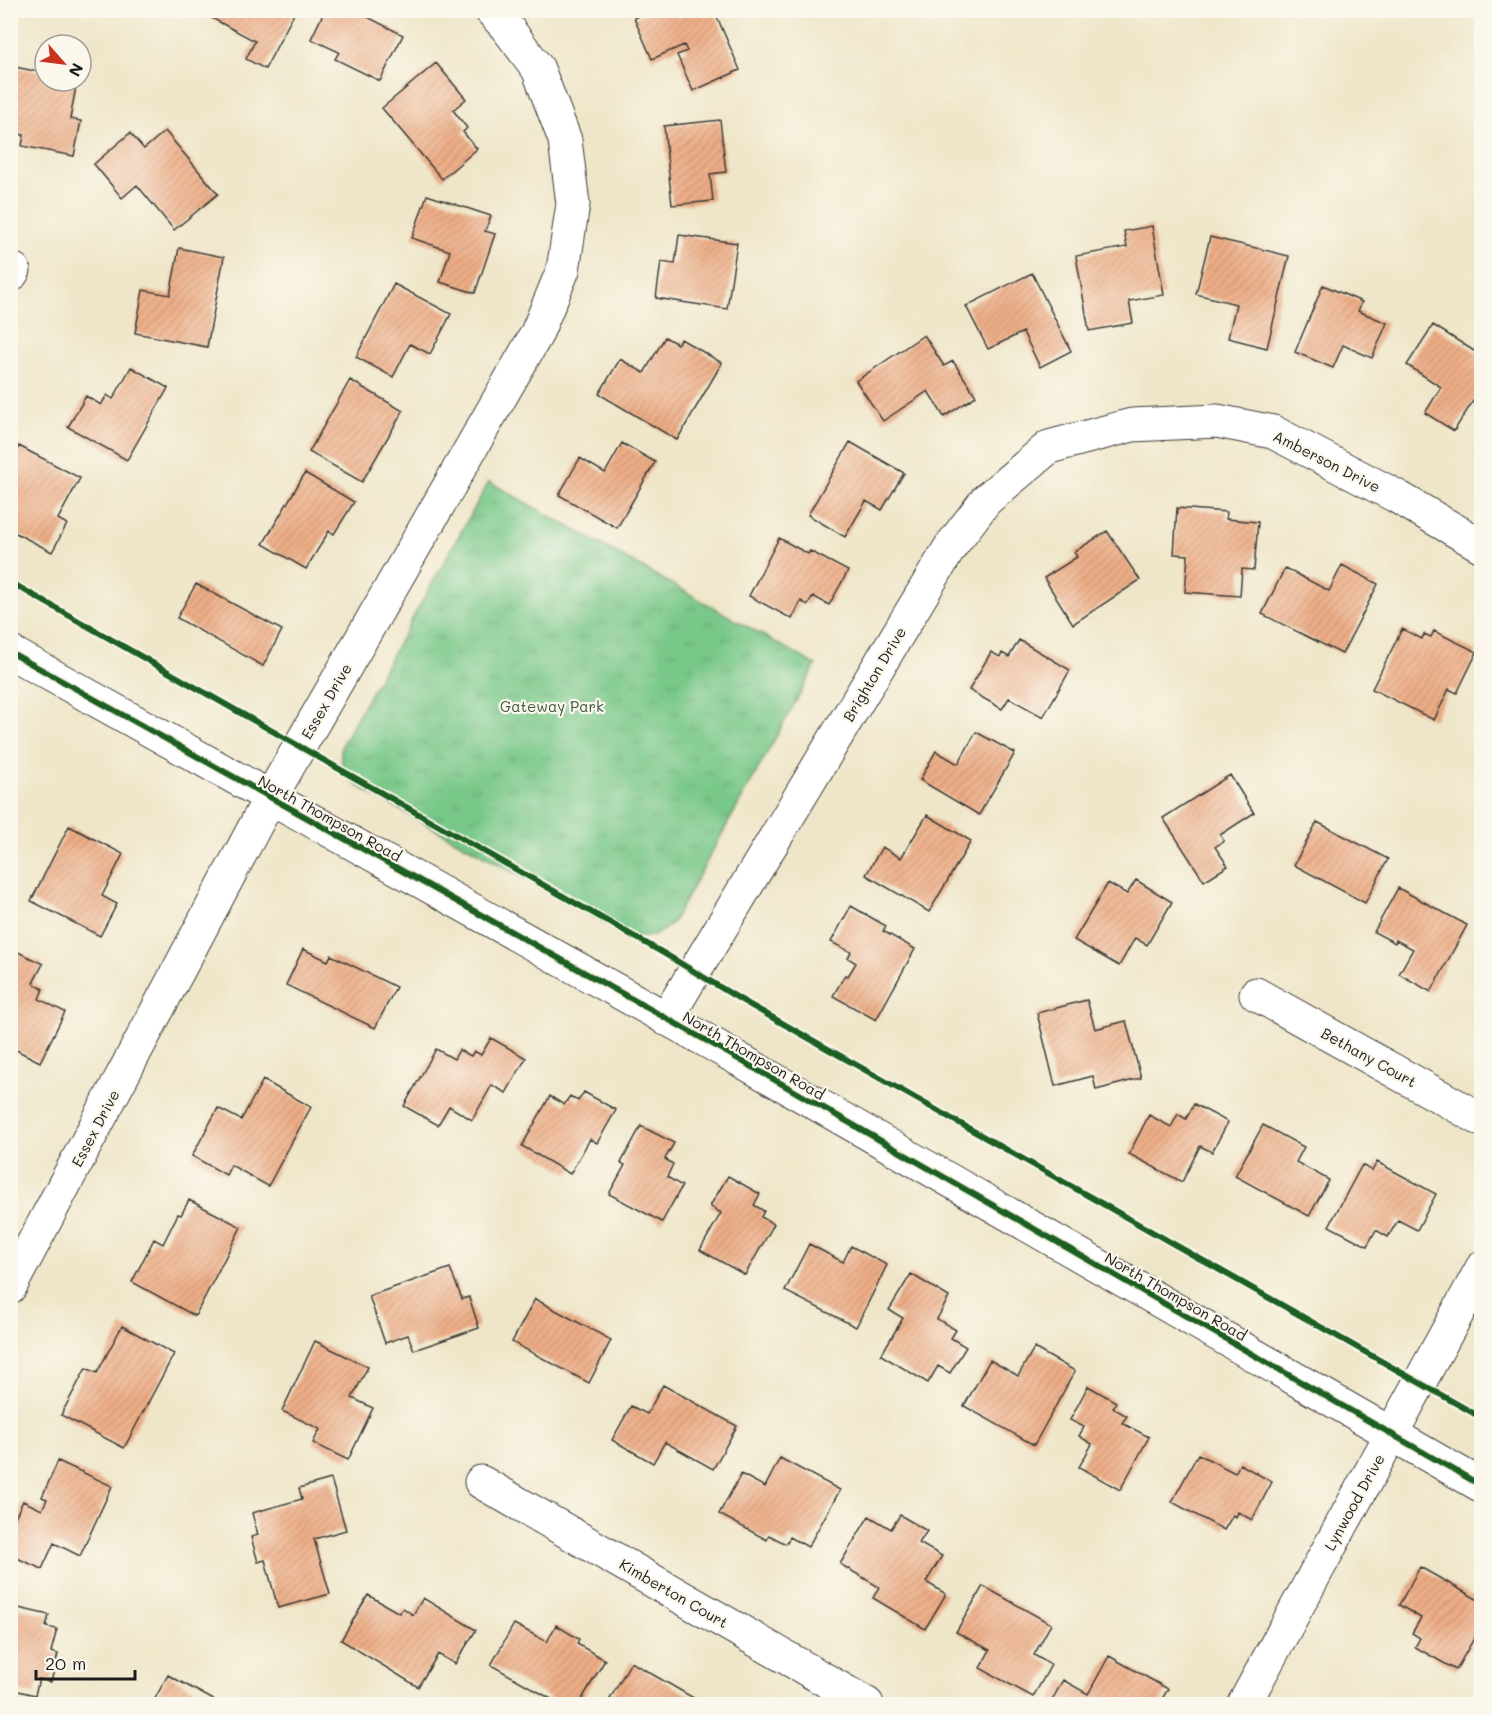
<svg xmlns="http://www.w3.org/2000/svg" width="1492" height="1715" viewBox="0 0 1492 1715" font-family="Mali,sans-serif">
<defs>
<pattern id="park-tufts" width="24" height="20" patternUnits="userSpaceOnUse" patternTransform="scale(1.5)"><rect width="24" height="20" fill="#78c889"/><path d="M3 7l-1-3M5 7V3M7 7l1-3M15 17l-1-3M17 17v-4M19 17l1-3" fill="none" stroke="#67ab76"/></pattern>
<pattern id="building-hatch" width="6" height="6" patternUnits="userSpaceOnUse" patternTransform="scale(1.5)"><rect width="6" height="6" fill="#edad86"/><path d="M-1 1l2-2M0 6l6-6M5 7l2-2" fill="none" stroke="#cb9473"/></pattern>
</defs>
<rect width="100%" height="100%" fill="#fbf7ec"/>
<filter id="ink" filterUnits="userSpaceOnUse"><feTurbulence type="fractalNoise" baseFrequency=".0167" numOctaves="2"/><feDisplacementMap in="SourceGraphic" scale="12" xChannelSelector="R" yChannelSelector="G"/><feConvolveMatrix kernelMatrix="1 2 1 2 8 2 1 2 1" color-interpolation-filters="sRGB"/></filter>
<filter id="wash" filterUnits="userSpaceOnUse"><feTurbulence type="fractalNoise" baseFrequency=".008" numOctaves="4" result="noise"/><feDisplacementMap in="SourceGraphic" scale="24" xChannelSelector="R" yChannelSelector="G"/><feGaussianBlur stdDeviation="1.35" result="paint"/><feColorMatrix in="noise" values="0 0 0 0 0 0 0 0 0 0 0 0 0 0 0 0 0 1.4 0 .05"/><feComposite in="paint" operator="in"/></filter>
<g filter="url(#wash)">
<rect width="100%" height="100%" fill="#efe6c9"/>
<path fill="url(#park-tufts)" stroke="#4a7252" stroke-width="1.5" d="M 489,482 L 816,665 L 674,920 C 662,935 644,941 626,934 L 361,788 C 345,778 338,763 342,744 Z"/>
<g id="blocks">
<path fill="url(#building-hatch)" d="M 209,10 L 296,10 L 265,69 L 246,59 L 255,41 L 206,15 Z
M 325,10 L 354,10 L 403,35 L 380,81 L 335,59 L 339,52 L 311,39 Z
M 652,10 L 714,10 L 740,70 L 693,91 L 677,55 L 687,51 L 684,45 L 652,59 L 634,18 Z
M 436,63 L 466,99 L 453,110 L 467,128 L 463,132 L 477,149 L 442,179 L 382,108 Z
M 10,66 L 45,73 L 45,81 L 77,81 L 70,119 L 81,121 L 74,156 L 22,146 L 24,135 L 10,133 Z
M 720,120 L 726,172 L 710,174 L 713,201 L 672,205 L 664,126 Z
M 165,131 L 218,194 L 174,230 L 137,185 L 122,198 L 94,164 L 130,133 L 144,149 Z
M 427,195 L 491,216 L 485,231 L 495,234 L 475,293 L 440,282 L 450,251 L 412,238 Z
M 1152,226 L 1164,295 L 1129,301 L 1133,323 L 1089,331 L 1076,256 L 1127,247 L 1124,231 Z
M 679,235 L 737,243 L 727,309 L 656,298 L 661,262 L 675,264 Z
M 1210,237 L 1289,256 L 1267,348 L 1228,338 L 1236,304 L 1196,294 Z
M 179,248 L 224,257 L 207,347 L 135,333 L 143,290 L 170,295 Z
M 1032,273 L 1071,351 L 1040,367 L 1023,332 L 988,349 L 966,306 Z
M 394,284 L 451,314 L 430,354 L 410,344 L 393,377 L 356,357 Z
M 1323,285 L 1362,302 L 1358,311 L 1387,323 L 1372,358 L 1343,345 L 1333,368 L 1295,352 Z
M 1433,325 L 1482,356 L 1482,387 L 1454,431 L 1425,413 L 1441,387 L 1407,365 Z
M 924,335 L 944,366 L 953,361 L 976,396 L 944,417 L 928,391 L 883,421 L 856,381 Z
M 665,337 L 677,344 L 681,339 L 722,363 L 677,440 L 599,394 L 620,359 L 644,373 Z
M 131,367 L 168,388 L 127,460 L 68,427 L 86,396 L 101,405 L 107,395 L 113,399 Z
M 350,380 L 403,411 L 362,482 L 309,452 Z
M 850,442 L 904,473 L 882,510 L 866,501 L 845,537 L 808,515 Z
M 622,443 L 655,462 L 617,528 L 559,495 L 580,458 L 605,473 Z
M 19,446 L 80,478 L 58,519 L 67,524 L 52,552 L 10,530 L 10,461 Z
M 305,473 L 354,502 L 334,534 L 329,531 L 306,569 L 263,544 Z
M 1177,508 L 1227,512 L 1226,519 L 1258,522 L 1254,570 L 1242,569 L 1240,596 L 1185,592 L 1188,555 L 1174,554 Z
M 1107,531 L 1140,580 L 1073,624 L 1044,578 L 1077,557 L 1074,552 Z
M 779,538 L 808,554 L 810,551 L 848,571 L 829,605 L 813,596 L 808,605 L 801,601 L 792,619 L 749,596 Z
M 1342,565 L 1378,584 L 1342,654 L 1262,614 L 1285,568 L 1329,591 Z
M 196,584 L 282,630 L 263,666 L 177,618 Z
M 1402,629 L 1422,639 L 1424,634 L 1431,637 L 1434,631 L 1477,652 L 1457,693 L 1449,689 L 1434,720 L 1372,689 Z
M 1019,640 L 1070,670 L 1043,717 L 1009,698 L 1002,709 L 969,690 L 991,652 L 1000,657 L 1002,653 L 1009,657 Z
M 976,732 L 1015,753 L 979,815 L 920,780 L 936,751 L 958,764 Z
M 1230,775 L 1254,813 L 1220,835 L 1224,841 L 1215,847 L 1228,866 L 1204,881 L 1163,818 Z
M 927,815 L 971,841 L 929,912 L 866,875 L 882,847 L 901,858 Z
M 1317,822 L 1388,859 L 1365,903 L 1294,865 Z
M 69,826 L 123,854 L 102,896 L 117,904 L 100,936 L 31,901 Z
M 1136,880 L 1172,902 L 1147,945 L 1135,938 L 1119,966 L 1074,940 L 1108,883 L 1127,894 Z
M 1398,888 L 1467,925 L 1431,992 L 1399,974 L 1413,949 L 1396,940 L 1395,943 L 1374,932 Z
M 851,906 L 886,926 L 883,931 L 915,949 L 876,1020 L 833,996 L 845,975 L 848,976 L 856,963 L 848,958 L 851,952 L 831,942 Z
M 10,948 L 43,964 L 33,983 L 43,989 L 39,999 L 65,1012 L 40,1062 L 10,1047 Z
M 303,949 L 328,961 L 331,955 L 396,987 L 375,1028 L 286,985 Z
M 1087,1000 L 1095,1029 L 1126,1021 L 1141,1078 L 1096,1090 L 1093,1076 L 1055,1086 L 1037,1013 Z
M 491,1038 L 526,1058 L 506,1093 L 492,1085 L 472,1120 L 449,1106 L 438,1125 L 404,1106 L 436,1049 L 454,1059 L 459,1050 L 471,1056 L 474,1051 L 481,1055 Z
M 263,1080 L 311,1107 L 268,1186 L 231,1165 L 226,1175 L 192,1156 L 218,1108 L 241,1120 Z
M 584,1092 L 616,1110 L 597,1143 L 590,1139 L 570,1174 L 522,1146 L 550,1096 L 564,1105 L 570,1096 L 578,1101 Z
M 1194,1104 L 1228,1122 L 1212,1152 L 1200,1146 L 1182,1182 L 1129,1154 L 1149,1115 L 1171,1127 L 1178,1114 L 1186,1119 Z
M 1263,1125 L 1304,1147 L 1296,1162 L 1329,1180 L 1309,1216 L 1235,1176 Z
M 641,1126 L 674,1143 L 665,1159 L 673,1164 L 667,1177 L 682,1186 L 662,1222 L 609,1194 L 625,1165 L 621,1163 Z
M 1377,1162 L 1436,1194 L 1417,1230 L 1398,1220 L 1388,1237 L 1376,1230 L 1367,1246 L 1329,1226 L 1362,1165 L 1372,1171 Z
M 728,1176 L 760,1194 L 754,1205 L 764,1211 L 761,1217 L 774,1224 L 745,1275 L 700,1250 L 721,1213 L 710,1206 Z
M 189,1200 L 241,1227 L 195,1316 L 132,1282 L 154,1239 L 163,1244 L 178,1214 L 181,1215 Z
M 809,1244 L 843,1262 L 851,1246 L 887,1265 L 856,1327 L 785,1291 Z
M 450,1268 L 462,1299 L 469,1297 L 479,1328 L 414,1350 L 408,1335 L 385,1343 L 369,1296 Z
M 911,1274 L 949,1297 L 937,1319 L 956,1330 L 951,1338 L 966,1347 L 950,1373 L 938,1366 L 928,1383 L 881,1355 L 903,1318 L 889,1310 Z
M 535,1299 L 611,1340 L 589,1383 L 512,1342 Z
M 122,1326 L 174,1354 L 124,1448 L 61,1415 L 86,1368 L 97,1373 Z
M 315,1341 L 368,1367 L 352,1398 L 373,1408 L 348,1460 L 313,1443 L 320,1429 L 282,1411 Z
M 1034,1348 L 1075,1371 L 1034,1445 L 964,1406 L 990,1360 L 1018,1376 Z
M 663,1385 L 737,1426 L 713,1469 L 665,1442 L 653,1463 L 612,1440 L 631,1406 L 647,1414 Z
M 1088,1386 L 1116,1402 L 1113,1408 L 1127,1416 L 1122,1423 L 1149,1437 L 1120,1490 L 1079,1467 L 1092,1444 L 1079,1436 L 1084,1427 L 1070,1420 Z
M 1198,1454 L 1235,1473 L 1240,1464 L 1272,1482 L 1252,1520 L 1238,1512 L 1236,1517 L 1233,1515 L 1224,1530 L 1172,1502 Z
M 780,1458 L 840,1490 L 808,1547 L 790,1537 L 786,1544 L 769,1535 L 767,1540 L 719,1514 L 741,1474 L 765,1487 Z
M 58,1461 L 112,1486 L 80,1556 L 54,1543 L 42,1569 L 10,1555 L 10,1540 L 13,1535 L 10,1534 L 10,1528 L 23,1501 L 42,1510 L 47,1499 L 42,1497 Z
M 331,1479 L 346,1530 L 314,1539 L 330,1594 L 278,1608 L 265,1560 L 258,1562 L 251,1537 L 258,1535 L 252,1513 L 302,1499 L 299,1488 Z
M 900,1515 L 927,1531 L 919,1543 L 942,1556 L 926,1582 L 946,1594 L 925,1629 L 873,1598 L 879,1587 L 840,1564 L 869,1516 L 891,1529 Z
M 1420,1567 L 1482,1602 L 1482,1624 L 1456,1670 L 1415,1647 L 1420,1638 L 1412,1633 L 1421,1618 L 1399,1605 Z
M 983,1586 L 1051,1624 L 1034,1655 L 1051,1665 L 1033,1697 L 980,1668 L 990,1650 L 956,1632 Z
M 368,1595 L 399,1613 L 403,1608 L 413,1615 L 423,1598 L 476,1630 L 455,1664 L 438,1654 L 418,1687 L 341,1640 Z
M 10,1606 L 49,1615 L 46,1627 L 57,1629 L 51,1652 L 58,1654 L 51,1682 L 39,1679 L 35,1695 L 10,1689 Z
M 514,1624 L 547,1642 L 556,1625 L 579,1639 L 577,1644 L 605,1660 L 579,1704 L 560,1704 L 491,1665 Z
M 1109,1656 L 1168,1689 L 1159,1704 L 1050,1704 L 1063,1680 L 1088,1694 Z
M 631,1662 L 704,1704 L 619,1704 L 610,1699 Z
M 168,1675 L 221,1704 L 152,1704 Z"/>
</g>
</g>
<g filter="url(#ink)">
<use href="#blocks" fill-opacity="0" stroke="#3c3a36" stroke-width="1.5"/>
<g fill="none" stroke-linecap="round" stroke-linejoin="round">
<g stroke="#3c3a36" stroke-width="35">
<path id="minor" d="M 10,276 L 14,270
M 1256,994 L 1482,1120
M 666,1019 L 951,546 L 986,500 L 1049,447 L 1132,425 L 1217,421 L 1273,432 L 1396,496 L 1482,546
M 10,1287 L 270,798 L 536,335 L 563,270 L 573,204 L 565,140 L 538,69 L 508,29 L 491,10
M 481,1482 L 867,1704
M 1244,1704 L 1482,1268"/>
</g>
<g stroke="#3c3a36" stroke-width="35">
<path id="tertiary" d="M 10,652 L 707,1041 L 1482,1486"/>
</g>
<use href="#minor" stroke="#fff" stroke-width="33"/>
<use href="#tertiary" stroke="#fff" stroke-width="33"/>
<g stroke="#fbf7ec" stroke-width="10">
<path id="cycleway" d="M 10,582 L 665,954 L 743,1001 L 1482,1418
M 10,652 L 707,1041 L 1482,1486"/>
</g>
<use href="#cycleway" stroke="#1b5e20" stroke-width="6"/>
</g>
</g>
<g text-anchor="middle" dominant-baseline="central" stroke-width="4.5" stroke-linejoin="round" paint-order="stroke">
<g font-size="15" fill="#1c1c1c" stroke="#fbf7ec">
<text transform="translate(1327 461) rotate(27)">Amberson Drive</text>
<text transform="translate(874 674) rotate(-59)">Brighton Drive</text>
<text transform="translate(326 701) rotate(-60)">Essex Drive</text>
<text transform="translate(330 818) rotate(29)">North Thompson Road</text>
<text transform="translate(754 1055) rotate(30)">North Thompson Road</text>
<text transform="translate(1369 1057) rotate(29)">Bethany Court</text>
<text transform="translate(95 1128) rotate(-62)">Essex Drive</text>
<text transform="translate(1176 1296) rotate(30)">North Thompson Road</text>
<text transform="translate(1354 1502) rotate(-61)">Lynwood Drive</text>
<text transform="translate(674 1593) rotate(30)">Kimberton Court</text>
</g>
<g font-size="15" fill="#3c5842" stroke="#fbf7ec">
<text x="552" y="706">Gateway Park</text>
</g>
</g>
<rect width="1492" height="1715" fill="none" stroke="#fbf7ec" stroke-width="36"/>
<g transform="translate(63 63) rotate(118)"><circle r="28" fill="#fbf7ec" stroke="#a29f99" stroke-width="1.5"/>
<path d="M0-4.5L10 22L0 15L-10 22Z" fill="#c8321e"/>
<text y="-9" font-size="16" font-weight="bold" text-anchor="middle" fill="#1c1c1c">N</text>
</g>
<path d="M36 1670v9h99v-9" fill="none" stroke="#1c1c1c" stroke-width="3"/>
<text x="45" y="1670" font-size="18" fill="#1c1c1c" stroke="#fbf7ec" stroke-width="4.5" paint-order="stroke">20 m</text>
</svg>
